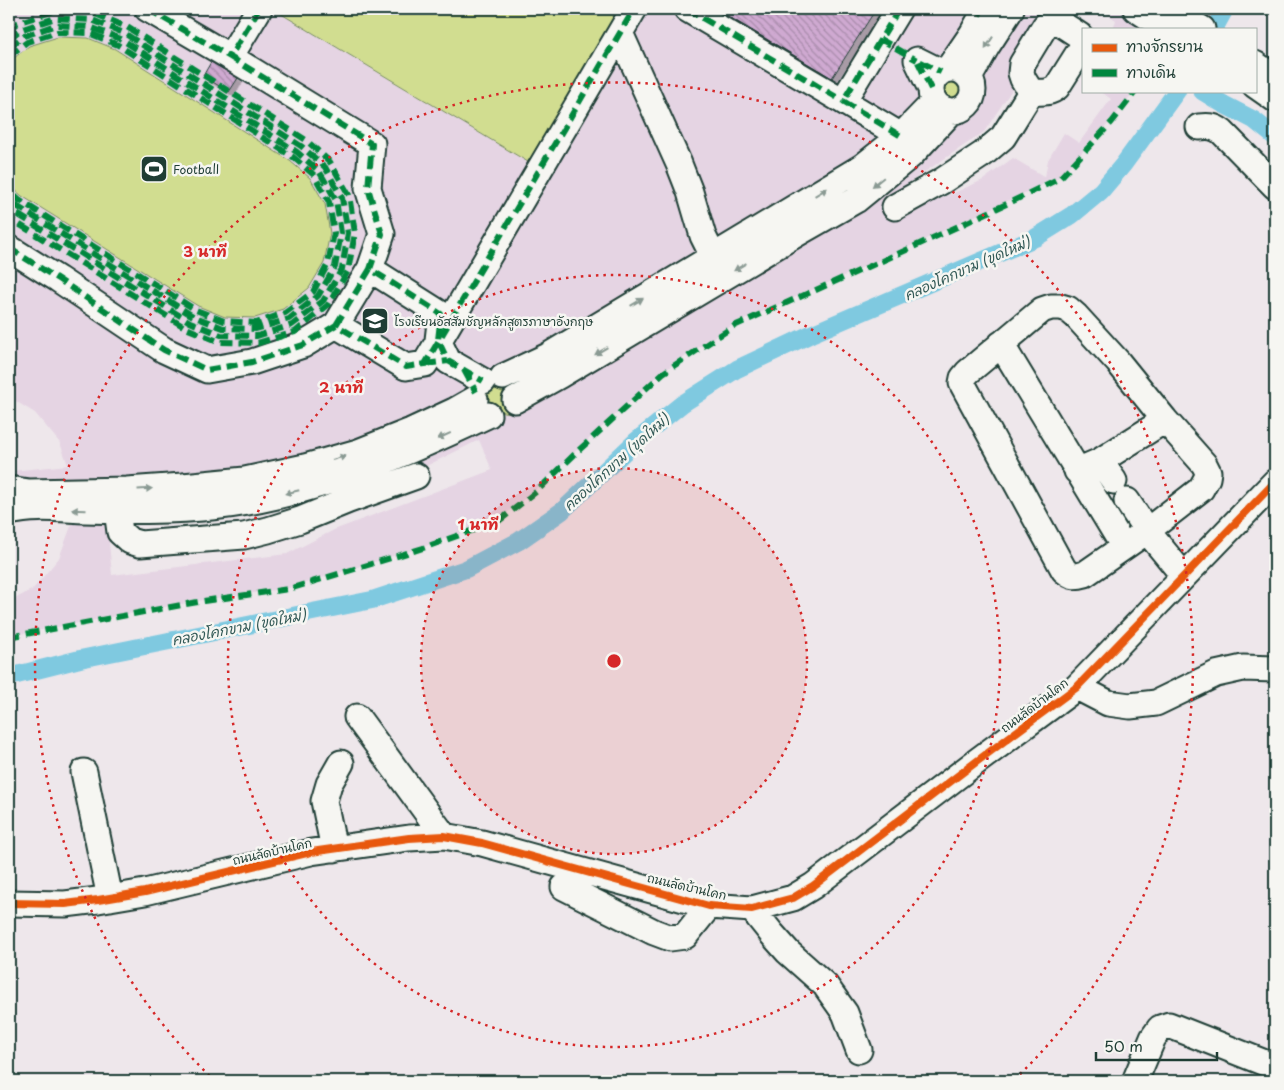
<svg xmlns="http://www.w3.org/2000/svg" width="1284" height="1090" viewBox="0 0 1284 1090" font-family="'Playpen Sans','Playpen Sans Thai',sans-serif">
<defs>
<pattern id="building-back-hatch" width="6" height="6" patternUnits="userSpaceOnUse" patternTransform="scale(1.25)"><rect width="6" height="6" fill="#cfa9d1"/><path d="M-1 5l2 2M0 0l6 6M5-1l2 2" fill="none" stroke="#a78baa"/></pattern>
<filter id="shadow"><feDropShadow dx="4.5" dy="4.5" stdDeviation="0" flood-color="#0004"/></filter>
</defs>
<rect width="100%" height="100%" fill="#eee7eb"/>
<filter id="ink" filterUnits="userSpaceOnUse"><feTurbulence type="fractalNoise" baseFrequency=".02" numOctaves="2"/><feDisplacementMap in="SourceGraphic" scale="10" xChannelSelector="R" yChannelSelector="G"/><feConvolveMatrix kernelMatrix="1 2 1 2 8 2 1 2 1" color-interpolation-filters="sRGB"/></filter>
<g filter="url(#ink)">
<path fill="#e5d4e3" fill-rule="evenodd" d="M 9,9 L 273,9 L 528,162 L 620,9 L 730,9 L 722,20 L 826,86 L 876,9 L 1044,9 L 1007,70 L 1019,79 L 984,132 L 892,194 L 896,204 L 911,212 L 983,180 L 1013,158 L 1045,177 L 1048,160 L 1064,133 L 1079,143 L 1111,99 L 1100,91 L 1134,91 L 1111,121 L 1059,177 L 902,250 L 733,325 L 662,372 L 577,450 L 535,490 L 498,520 L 423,547 L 289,588 L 203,600 L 9,636 L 9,602 L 33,589 L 59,558 L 73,521 L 14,525 L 9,532 L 9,466 L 12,471 L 68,465 L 60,443 L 35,413 L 9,397 L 9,185 L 22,196 L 198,306 L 29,46 L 9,62 ZM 479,440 L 492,470 L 334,530 L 287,554 L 112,575 L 107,521 L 223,518 L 275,510 L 349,493 L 414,472 Z
M 1099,9 L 1221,9 L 1208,29 L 1113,29 L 1116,20 Z"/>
<path fill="#d1dd90" stroke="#788d62" d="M 273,9 L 620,9 L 528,162 Z
M 58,37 L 88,38 L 115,49 L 290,161 L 310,178 L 325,204 L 330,233 L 324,263 L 309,288 L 283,309 L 255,318 L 225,317 L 198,306 L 22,196 L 9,185 L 9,62 L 29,46 Z
M 946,71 L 980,81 C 983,115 941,110 940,91 C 940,85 945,76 946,71 Z
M 489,382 L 525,382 L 514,412 C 494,415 481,401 489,382 Z"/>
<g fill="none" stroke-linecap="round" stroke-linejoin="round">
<path stroke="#7fc9e0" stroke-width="18" d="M 1214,29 L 1225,9
M 1202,91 L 1223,104 L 1254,120 L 1275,137
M 9,677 L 80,659 L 372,600 L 466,569 L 519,541 L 562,511 L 636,441 L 682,404 L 737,369 L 811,334 L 1035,238 L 1072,215 L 1101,191 L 1123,165 L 1177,91"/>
</g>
<path fill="url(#building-back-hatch)" stroke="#1f3d34" filter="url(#shadow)" d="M 730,9 L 876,9 L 832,78 L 726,15 Z
M 211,62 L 238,78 L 229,92 L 203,76 Z"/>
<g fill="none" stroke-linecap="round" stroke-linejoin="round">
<g stroke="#1f3d34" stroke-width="29">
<path id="minor" d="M 148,9 L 230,57
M 259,9 L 230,57 L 372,144 L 368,188 L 382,234 L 370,269
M 687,9 L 843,101
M 899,9 L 843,101 L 901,136
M 1136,9 L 1167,29
M 1169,9 L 1202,29
M 1052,21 L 1057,21 L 1080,36 L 1082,43 L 1081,49 L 1057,87 C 1049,94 1041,92 1031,92 L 1023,79 L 1021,73 L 1022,64 L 1045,26 Z
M 620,33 L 679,164 L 690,192 L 703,236 L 713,256
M 1255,64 L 1275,78
M 948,69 L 972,34 L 986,9
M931 90a21 21 0 1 1 42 0a21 21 0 1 1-42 0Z
M 969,78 L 987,46 L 1011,9
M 1255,85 L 1275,99
M 931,89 L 917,60 L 941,72
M 1199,127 C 1209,126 1214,126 1222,132 L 1275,186
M 895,207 L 942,181 L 983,154 L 1003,137 L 1031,92
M 9,248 L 58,279 L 164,350 L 207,370 L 252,362 L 303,345 L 336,325 L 406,367 L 425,364 L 634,9
M 1051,307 L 1061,307 L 1068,309 L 1076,316 L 1118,362 L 1165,420 L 1204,464 L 1208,472 L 1207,478 L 1201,489 L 1147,531 L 1085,574 C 1075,577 1072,577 1064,570 L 962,383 L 963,378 L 968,372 L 1042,310 Z
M 336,325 L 370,269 L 441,314 L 438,340 L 448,361 L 483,381
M 1001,344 L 1124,547
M 503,377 L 548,356 L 862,167 L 901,136 L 934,102
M 515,400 L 560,375 L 798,233 L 856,200 L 911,155 L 951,112
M 1100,461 L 1114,481
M 1077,471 L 1100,461 L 1165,420
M 9,489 L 29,492 L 127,490 L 183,486 L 245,480 L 305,467 L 358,452 L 411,431 L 454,411 L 475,399
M 1127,501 L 1147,531 L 1184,576
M 117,510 L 120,532 L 130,541 L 140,544 L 244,536 L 268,530 L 300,520 L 349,500 L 416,476
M 9,512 C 33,506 59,509 84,510 C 123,511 163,511 202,508 C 303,500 397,458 488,415
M 1077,687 L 1108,703 L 1130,706 L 1156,703 L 1216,674 L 1243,668 L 1275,669
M 357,717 L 444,836
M 84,772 L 110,898
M 334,849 L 324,801 L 329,784 L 341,763
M 564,887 L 654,932 L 670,938 L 685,936 L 709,906
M 9,903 L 65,904 L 98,900 L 145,892 L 311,852 L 409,838 L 444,836 L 482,843 L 709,906 L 752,909 L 793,898 L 813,886 L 976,762 L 1077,687 L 1275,482
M 752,909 L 772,934 L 788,952 L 825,985 L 845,1013 L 859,1050
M 1135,1081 L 1153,1038 L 1160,1028 L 1169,1025 L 1275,1067"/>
</g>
<use href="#minor" stroke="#f6f6f2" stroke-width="25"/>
<path stroke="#00873e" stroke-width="6" stroke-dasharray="12 6" stroke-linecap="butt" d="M 148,9 L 230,57
M 259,9 L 230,57 L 372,144 L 368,188 L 382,234 L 370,269
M 687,9 L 843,101
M 899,9 L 843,101 L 901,136
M 975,9 L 983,14
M 9,30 L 17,23 L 54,11 L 93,13 L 127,27 L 306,140 L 330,162 L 349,195 L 355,233 L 348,271 L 328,305 L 295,332 L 258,343 L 220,342 L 186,328 L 9,218
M 9,39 L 20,30 L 55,18 L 92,20 L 124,33 L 301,146 L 325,167 L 342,198 L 348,233 L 342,269 L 323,301 L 292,325 L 257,336 L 221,335 L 190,322 L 9,209
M 880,39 L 917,60
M 9,47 L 24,36 L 56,25 L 90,27 L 121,39 L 297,152 L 319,171 L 336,200 L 341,233 L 335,267 L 318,296 L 289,319 L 256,329 L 223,328 L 193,316 L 15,205 L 9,200
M 9,56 L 27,42 L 57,32 L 89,33 L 118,45 L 293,157 L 314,175 L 329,202 L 334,233 L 328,264 L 313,292 L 285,313 L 256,323 L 224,321 L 196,310 L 19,200 L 9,191
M 931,89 L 917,60 L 941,72
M 9,248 L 58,279 L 164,350 L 207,370 L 252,362 L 303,345 L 336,325 L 406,367 L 425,364 L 634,9
M 336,325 L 370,269 L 441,314 L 438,340 L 448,361 L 483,381
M 425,364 L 448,361
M 464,370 L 476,392
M 9,637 L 203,601 L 289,589 L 423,548 L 499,521 L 537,491 L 578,451 L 663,373 L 734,326 L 902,252 L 1013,201 L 1060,178 L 1112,122 L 1136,91"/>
<g stroke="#f6f6f2" stroke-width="11">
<path id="cycleway" d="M 9,903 L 65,904 L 98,900 L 145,892 L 311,852 L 409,838 L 444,836 L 482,843 L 709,906 L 752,909 L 793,898 L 813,886 L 976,762 L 1077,687 L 1275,482"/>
</g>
<use href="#cycleway" stroke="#e8590c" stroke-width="8"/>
</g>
<defs><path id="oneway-solid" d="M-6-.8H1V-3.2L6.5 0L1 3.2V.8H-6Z" transform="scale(1.25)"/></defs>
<g fill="#8a9a93">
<use href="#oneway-solid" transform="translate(989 43) rotate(122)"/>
<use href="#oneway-solid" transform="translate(878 182) rotate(141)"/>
<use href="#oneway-solid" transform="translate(821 192) rotate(-31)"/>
<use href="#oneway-solid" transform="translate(740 267) rotate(149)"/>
<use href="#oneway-solid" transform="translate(637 302) rotate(-31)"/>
<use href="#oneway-solid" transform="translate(601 351) rotate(149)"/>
<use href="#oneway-solid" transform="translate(444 436) rotate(155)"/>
<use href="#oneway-solid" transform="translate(339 458) rotate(-16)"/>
<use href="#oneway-solid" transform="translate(145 489) rotate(-4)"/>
<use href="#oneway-solid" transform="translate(292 492) rotate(166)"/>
<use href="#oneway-solid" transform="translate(79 510) rotate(-179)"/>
</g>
</g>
<circle cx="614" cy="661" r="193" fill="#d62828" fill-opacity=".12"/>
<g fill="none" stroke="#d62828" stroke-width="2.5" stroke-dasharray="2.5 5">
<circle cx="614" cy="661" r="193"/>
<circle cx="614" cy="661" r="386"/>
<path d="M215 1081A579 579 0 1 1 1013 1081"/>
</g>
<defs>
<g id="stadium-square" transform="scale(1.4375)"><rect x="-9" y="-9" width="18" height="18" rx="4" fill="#1f3d34" stroke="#f6f6f2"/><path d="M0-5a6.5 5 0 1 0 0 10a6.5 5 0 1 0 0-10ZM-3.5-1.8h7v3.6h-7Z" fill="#fff"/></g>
<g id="school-square" transform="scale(1.4375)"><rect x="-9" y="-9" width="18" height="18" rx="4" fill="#1f3d34" stroke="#f6f6f2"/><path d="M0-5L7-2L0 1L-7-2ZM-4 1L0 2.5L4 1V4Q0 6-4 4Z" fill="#fff"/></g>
</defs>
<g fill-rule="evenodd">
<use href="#stadium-square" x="154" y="169"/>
<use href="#school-square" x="375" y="321"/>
</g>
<g text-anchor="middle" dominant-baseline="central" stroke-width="5" stroke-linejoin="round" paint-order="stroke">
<g font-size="12" fill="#1f3d34" stroke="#f6f6f2" text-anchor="start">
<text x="173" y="169">Football</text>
<text x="394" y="321">โรงเรียนอัสสัมชัญหลักสูตรภาษาอังกฤษ</text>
</g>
<g font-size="12" fill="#1f3d34" stroke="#f6f6f2">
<text transform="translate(1034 705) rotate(-37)">ถนนลัดบ้านโคก</text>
<text transform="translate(272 851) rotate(-13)">ถนนลัดบ้านโคก</text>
<text transform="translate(687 886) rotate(13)">ถนนลัดบ้านโคก</text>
</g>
<g font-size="14" font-style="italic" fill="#325956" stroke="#f6f6f2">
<text transform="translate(967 268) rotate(-24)">คลองโคกขาม (ขุดใหม่)</text>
<text transform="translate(616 462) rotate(-42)">คลองโคกขาม (ขุดใหม่)</text>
<text transform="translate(239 627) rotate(-11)">คลองโคกขาม (ขุดใหม่)</text>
</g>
</g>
<circle cx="614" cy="661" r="8" fill="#d62828" stroke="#f6f6f2" stroke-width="2.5"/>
<g font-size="15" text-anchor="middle" font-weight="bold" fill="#d62828" stroke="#f6f6f2" stroke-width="5" stroke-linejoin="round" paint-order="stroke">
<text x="205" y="257">3 นาที</text>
<text x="341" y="393">2 นาที</text>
<text x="478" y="530">1 นาที</text>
</g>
<rect width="1284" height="1090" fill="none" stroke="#f6f6f2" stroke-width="30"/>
<rect x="15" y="15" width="1254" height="1060" fill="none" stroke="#1f3d34" stroke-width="2" filter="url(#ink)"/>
<rect x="1082" y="28" width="175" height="65" fill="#f6f6f2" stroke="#a0aca6"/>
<rect x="1092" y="44" width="25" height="8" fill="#e8590c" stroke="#a0aca6"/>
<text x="1126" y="52" font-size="15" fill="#1f3d34">ทางจักรยาน</text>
<rect x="1092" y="69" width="25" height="8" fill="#00873e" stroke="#a0aca6"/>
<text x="1126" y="78" font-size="15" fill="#1f3d34">ทางเดิน</text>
<path d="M1096 1052v8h121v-8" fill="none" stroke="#1f3d34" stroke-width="2.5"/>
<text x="1104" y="1052" font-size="15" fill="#1f3d34" stroke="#f6f6f2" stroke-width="4" paint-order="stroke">50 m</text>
</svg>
